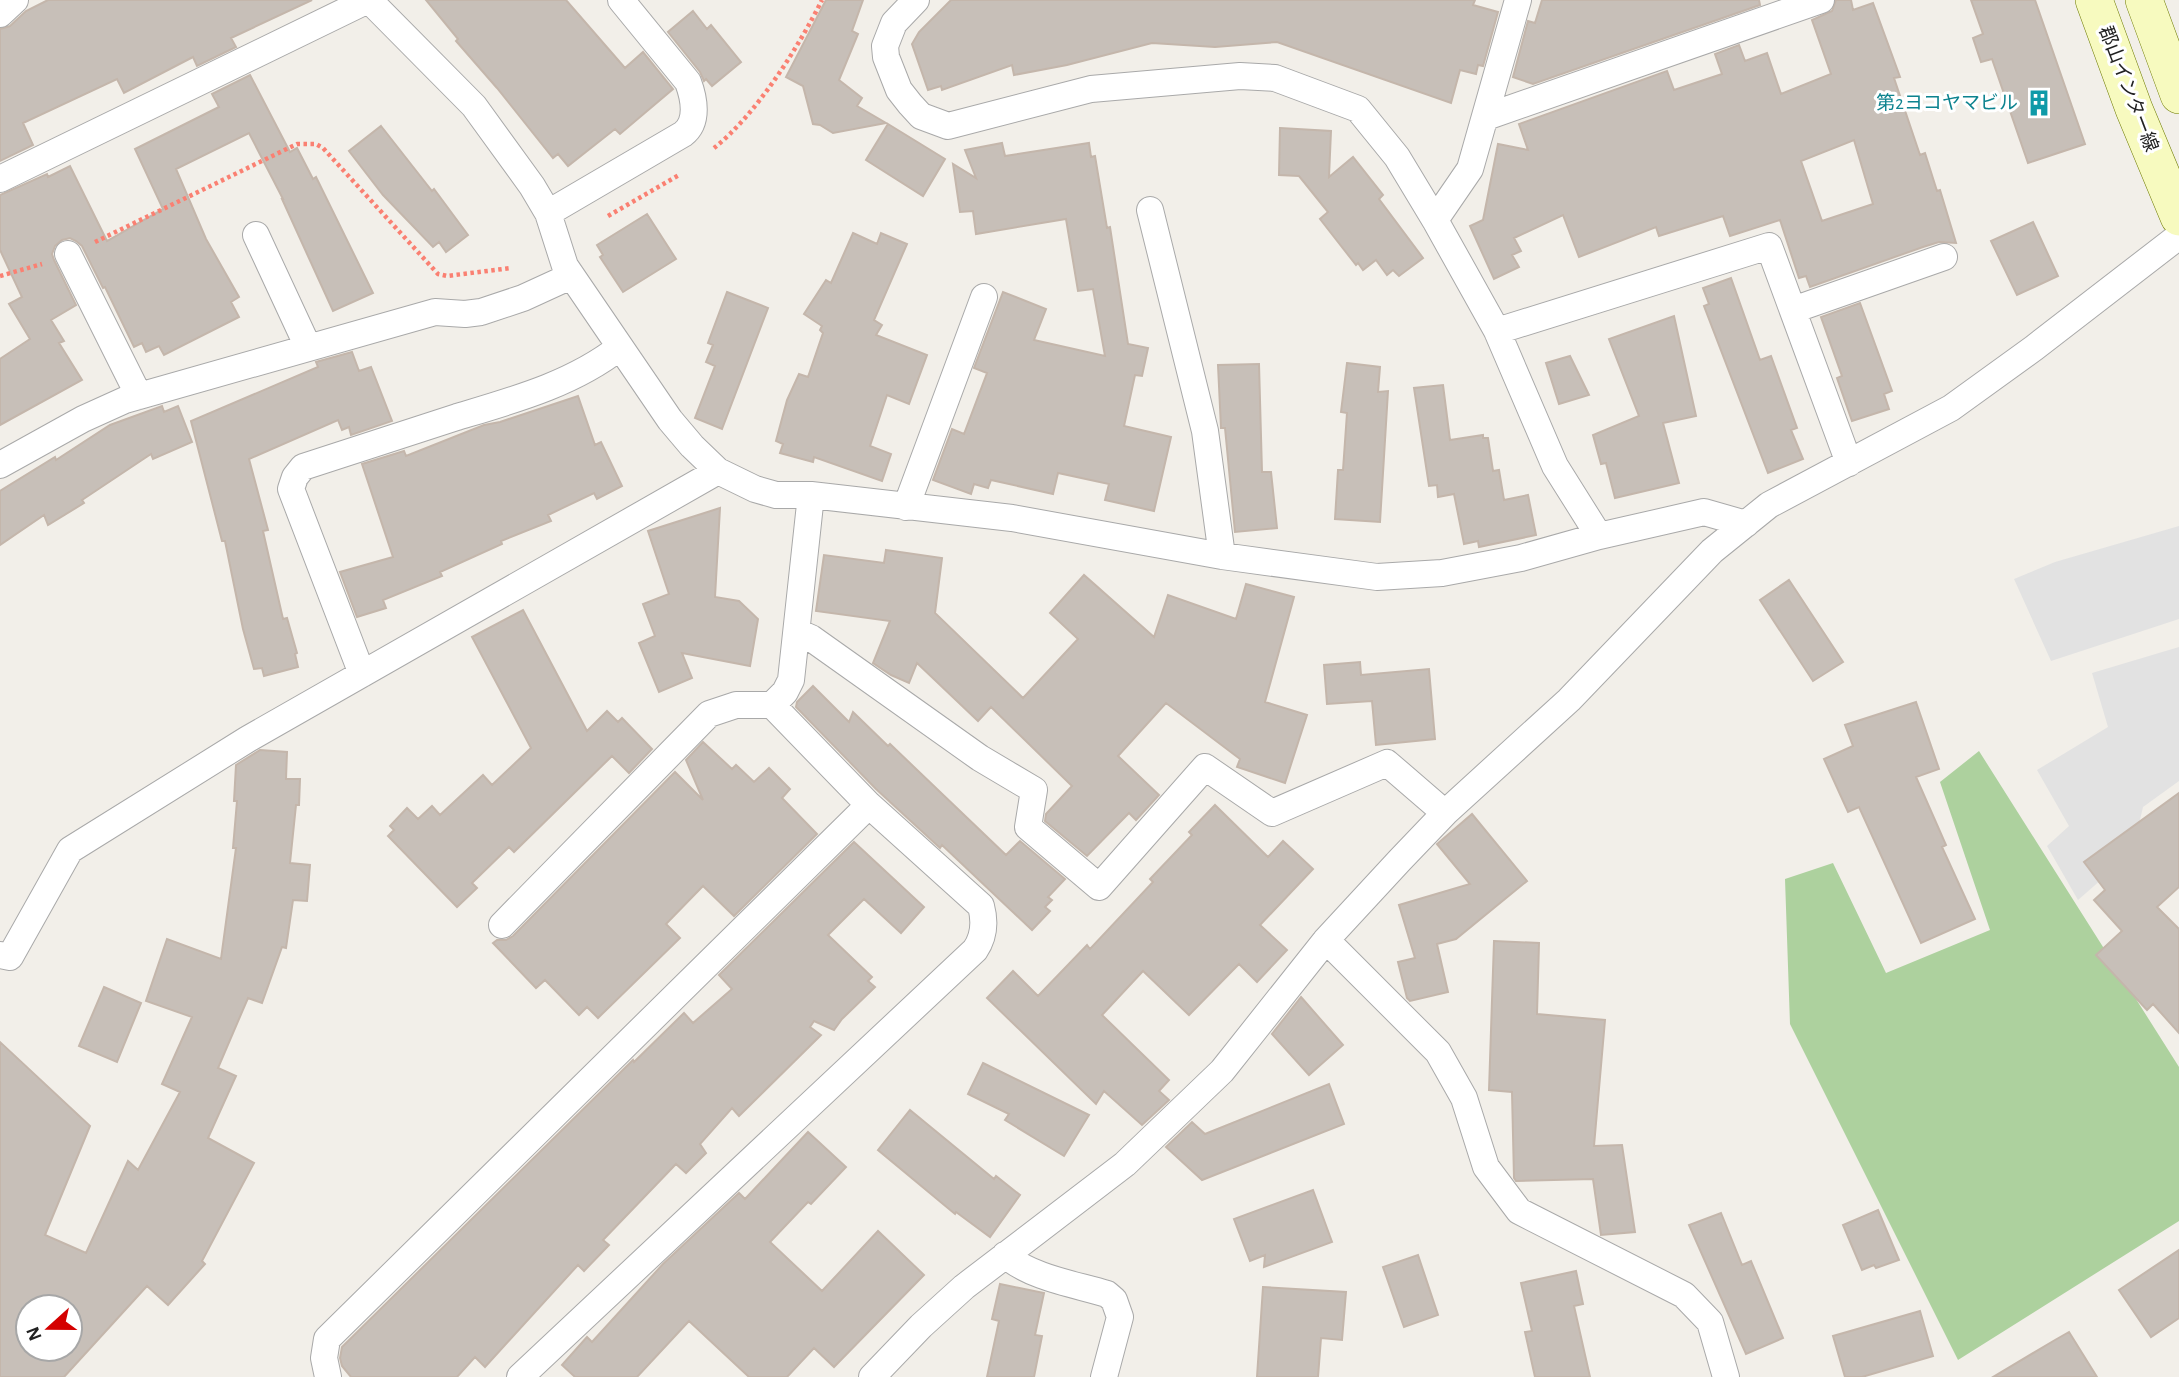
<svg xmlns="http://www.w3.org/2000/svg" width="2179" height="1377" viewBox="0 0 2179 1377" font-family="'Alegreya Sans','Noto Sans JP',sans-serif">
<rect width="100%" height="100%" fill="#f2efe9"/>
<path fill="#add19e" d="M 1979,751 L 2179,1067 L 2179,1221 L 1958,1360 L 1790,1024 L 1785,879 L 1833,863 L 1886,973 L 1990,930 L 1940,782 Z"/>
<path fill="#e2e2e2" d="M 2179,526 L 2179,619 L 2051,661 L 2014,579 L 2055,562 Z
M 2179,647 L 2179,781 L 2143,807 L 2139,824 L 2150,837 L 2078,900 L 2047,846 L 2069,826 L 2037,770 L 2108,727 L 2092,673 Z"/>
<path fill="#c7bfb8" stroke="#c4b6ab" stroke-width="2" fill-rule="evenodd" d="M 48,0 L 312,0 L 231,38 L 236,47 L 197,66 L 193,57 L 124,93 L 117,79 L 23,123 L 33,145 L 0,161 L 0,29 L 10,26 L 26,11 Z
M 426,0 L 566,0 L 625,68 L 643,52 L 673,89 L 620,134 L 615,129 L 568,166 L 558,154 L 553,158 L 497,88 L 456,41 L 458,39 Z
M 826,0 L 863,0 L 852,31 L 858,34 L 839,80 L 862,98 L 857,106 L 886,123 L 833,133 L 820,125 L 813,124 L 803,86 L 786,77 Z
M 951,0 L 1475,0 L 1473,5 L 1498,12 L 1483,66 L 1478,65 L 1476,74 L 1460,70 L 1451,103 L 1277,42 L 1215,47 L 1152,43 L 1067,65 L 1014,75 L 1012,65 L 942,90 L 941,86 L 928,90 L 912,44 L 919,32 Z
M 1542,0 L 1759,0 L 1760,5 L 1533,84 L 1513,77 L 1528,21 L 1535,23 Z
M 1836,0 L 1851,0 L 1853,10 L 1873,3 L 1900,77 L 1894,78 L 1920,155 L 1925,153 L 1937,191 L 1940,190 L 1956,243 L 1939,242 L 1923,247 L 1810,287 L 1806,276 L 1799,278 L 1780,220 L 1730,236 L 1723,216 L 1659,236 L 1656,227 L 1579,257 L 1563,215 L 1514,238 L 1521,251 L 1512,255 L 1519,267 L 1494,279 L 1470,226 L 1483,220 L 1498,144 L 1528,150 L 1519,124 L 1667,71 L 1674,90 L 1722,74 L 1715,54 L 1739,45 L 1745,61 L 1767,53 L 1781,94 L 1831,74 L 1812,20 L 1832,11 ZM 1854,140 L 1873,204 L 1822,221 L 1801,161 Z
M 1971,0 L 2035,0 L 2085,144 L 2028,163 L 1992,59 L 1981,62 L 1973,38 L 1983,34 Z
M 693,11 L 707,29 L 711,25 L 741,62 L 712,86 L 706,79 L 704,81 L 700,72 L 668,32 Z
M 250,75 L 290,152 L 297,148 L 313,179 L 316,177 L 373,293 L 333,311 L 282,199 L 283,199 L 249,133 L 176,169 L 206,239 L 239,297 L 231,302 L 239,317 L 164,355 L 159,346 L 146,352 L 142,343 L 134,347 L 105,287 L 103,288 L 82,246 L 76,241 L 70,238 L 62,240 L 55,246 L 52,254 L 54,260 L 76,305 L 51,320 L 64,341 L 59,343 L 82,380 L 0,425 L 0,359 L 30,339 L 9,304 L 22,297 L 0,250 L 0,195 L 47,174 L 48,177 L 70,166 L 107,241 L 163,209 L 135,149 L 219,107 L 212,94 Z
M 888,124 L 945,159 L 923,196 L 866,160 Z
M 381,126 L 432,191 L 434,189 L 468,235 L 446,252 L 439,242 L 433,247 L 383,195 L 349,151 Z
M 1280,128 L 1331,131 L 1329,177 L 1353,157 L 1383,195 L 1379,199 L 1423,258 L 1399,276 L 1393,270 L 1387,275 L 1376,260 L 1363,270 L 1358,263 L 1356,265 L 1320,219 L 1328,212 L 1299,176 L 1279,175 Z
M 1002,143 L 1005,156 L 1089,143 L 1091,157 L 1095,156 L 1107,228 L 1110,227 L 1128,344 L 1148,348 L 1142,376 L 1135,375 L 1124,426 L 1171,437 L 1154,511 L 1105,500 L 1109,484 L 1058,473 L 1053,494 L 991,480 L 988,488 L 974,484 L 971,494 L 933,480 L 952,429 L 964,434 L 987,373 L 974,368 L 1003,292 L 1046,309 L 1034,340 L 1105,356 L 1093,289 L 1078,291 L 1066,219 L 976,234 L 973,211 L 960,212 L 953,164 L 976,178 L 965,150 Z
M 647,214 L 676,259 L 623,292 L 600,257 L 603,255 L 597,245 Z
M 2033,222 L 2058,276 L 2017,295 L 1991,241 Z
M 853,233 L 877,244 L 881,233 L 907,244 L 874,320 L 882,325 L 876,335 L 927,355 L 909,404 L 887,395 L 870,446 L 891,454 L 882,481 L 814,457 L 813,462 L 780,453 L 783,444 L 776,441 L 787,400 L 799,374 L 808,377 L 823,333 L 820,330 L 822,326 L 804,314 L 826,280 L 831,283 Z
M 1731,278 L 1760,360 L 1771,356 L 1797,428 L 1791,430 L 1803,459 L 1768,473 L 1704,306 L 1709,304 L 1703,288 Z
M 727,292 L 768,308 L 722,429 L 695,418 L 715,366 L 706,362 L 713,345 L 708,343 Z
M 1860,303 L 1892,391 L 1884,394 L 1889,409 L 1852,421 L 1837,378 L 1842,376 L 1821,317 Z
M 1674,316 L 1696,416 L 1663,423 L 1679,483 L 1615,498 L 1606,463 L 1601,464 L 1593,435 L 1639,416 L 1609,339 Z
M 352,352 L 359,371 L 371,367 L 392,421 L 351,435 L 349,427 L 342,430 L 338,420 L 249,459 L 268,530 L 263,531 L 283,619 L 287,618 L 297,653 L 295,654 L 298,667 L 264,676 L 262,668 L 254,669 L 243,629 L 225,541 L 222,541 L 191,421 L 318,367 L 316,362 Z
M 1570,356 L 1589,395 L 1559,404 L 1546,363 Z
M 1347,363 L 1380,367 L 1378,392 L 1388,391 L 1380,522 L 1335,519 L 1338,470 L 1343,470 L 1347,413 L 1341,412 Z
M 1259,364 L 1262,472 L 1271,472 L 1277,528 L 1235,532 L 1225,428 L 1221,428 L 1218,365 Z
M 1443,385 L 1450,440 L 1483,435 L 1483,438 L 1488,438 L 1493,471 L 1499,470 L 1504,500 L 1528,495 L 1536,535 L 1479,547 L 1478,541 L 1464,544 L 1454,494 L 1438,497 L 1437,485 L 1429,486 L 1414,388 Z
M 578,396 L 595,445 L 601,442 L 622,486 L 597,499 L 594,493 L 548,515 L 551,521 L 501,541 L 502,544 L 440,572 L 442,576 L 383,600 L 386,608 L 357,617 L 340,572 L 393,557 L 362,464 L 404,451 L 406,456 L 484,425 L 500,422 Z
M 162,406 L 164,412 L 178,406 L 192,442 L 153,459 L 151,454 L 82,500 L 84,503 L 48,525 L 44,515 L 0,545 L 0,491 L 55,457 L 56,460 L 110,425 Z
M 720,508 L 715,597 L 739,601 L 758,619 L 750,666 L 682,653 L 692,678 L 659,692 L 639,643 L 655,636 L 643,604 L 669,594 L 648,531 Z
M 886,550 L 942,558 L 935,613 L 1023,698 L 1078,639 L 1050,613 L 1084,575 L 1154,637 L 1168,595 L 1236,619 L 1246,584 L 1294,597 L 1265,702 L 1307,715 L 1285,783 L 1237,767 L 1240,759 L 1166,703 L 1118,756 L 1159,795 L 1136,820 L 1129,813 L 1087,856 L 1045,821 L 1046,814 L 1072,786 L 991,707 L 978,721 L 917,663 L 909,683 L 891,675 L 873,663 L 890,621 L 816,611 L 824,555 L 884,563 Z
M 1789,580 L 1843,662 L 1813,681 L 1760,600 Z
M 523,610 L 587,731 L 607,711 L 618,722 L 622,718 L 652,749 L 629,773 L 612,756 L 514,852 L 509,847 L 472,883 L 477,888 L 457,907 L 388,836 L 394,830 L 390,826 L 407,808 L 418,819 L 432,806 L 440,815 L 483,775 L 492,785 L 531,748 L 472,637 Z
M 1360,662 L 1361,675 L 1429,669 L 1435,739 L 1376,745 L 1372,701 L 1327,704 L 1324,665 Z
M 813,686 L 849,722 L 853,712 L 888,746 L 890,744 L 1006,855 L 1020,841 L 1065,879 L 1048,897 L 1052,900 L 1045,907 L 1050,911 L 1032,930 L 942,845 L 940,848 L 876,789 L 796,707 L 797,702 Z
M 1916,702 L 1939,769 L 1916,777 L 1946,845 L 1942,847 L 1975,919 L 1921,943 L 1859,807 L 1848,812 L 1824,759 L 1853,746 L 1845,725 Z
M 703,742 L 732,769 L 736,765 L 754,782 L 769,768 L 790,789 L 782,798 L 817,834 L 734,916 L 703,886 L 666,924 L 680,938 L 598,1018 L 587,1007 L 579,1015 L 545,980 L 536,988 L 493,943 L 497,940 L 506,940 L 513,936 L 675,772 L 703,800 L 686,760 Z
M 260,750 L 287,752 L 286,779 L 300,779 L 299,805 L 296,805 L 290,863 L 310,865 L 307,901 L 293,900 L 286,948 L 282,947 L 262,1003 L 248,998 L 218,1068 L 236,1076 L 208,1138 L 254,1163 L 202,1261 L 205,1264 L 168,1305 L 147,1286 L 64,1377 L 0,1377 L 0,1042 L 90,1126 L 45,1235 L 86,1253 L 128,1161 L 138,1170 L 180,1092 L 162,1084 L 192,1017 L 146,1001 L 167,939 L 221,959 L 236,848 L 233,848 L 237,801 L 234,801 L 236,765 ZM 28,1307 L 70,1307 L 70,1349 L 28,1349 Z
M 2179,793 L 2179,887 L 2157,907 L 2179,929 L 2179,1033 L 2153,1004 L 2147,1010 L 2096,955 L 2122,931 L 2094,900 L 2105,890 L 2084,862 Z
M 1215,805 L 1268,857 L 1283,841 L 1313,869 L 1260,925 L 1287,950 L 1257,982 L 1239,964 L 1189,1015 L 1143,971 L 1102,1015 L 1169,1080 L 1159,1091 L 1169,1100 L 1142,1125 L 1104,1091 L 1096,1104 L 987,998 L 1013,971 L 1038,996 L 1087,945 L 1090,949 L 1153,882 L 1150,879 L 1192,835 L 1189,832 Z
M 1472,814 L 1527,881 L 1456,939 L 1437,944 L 1448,992 L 1410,1001 L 1407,998 L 1398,962 L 1415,958 L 1399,905 L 1470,884 L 1437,844 Z
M 854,842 L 924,907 L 901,933 L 864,899 L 828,935 L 872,977 L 868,981 L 875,987 L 842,1019 L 834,1030 L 814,1021 L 810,1027 L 821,1035 L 739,1116 L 732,1108 L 700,1144 L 706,1153 L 686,1173 L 676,1164 L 603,1240 L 609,1245 L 584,1271 L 578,1265 L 485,1367 L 475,1357 L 457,1377 L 351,1377 L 342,1366 L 340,1358 L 342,1347 L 633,1060 L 634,1062 L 684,1013 L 693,1023 L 732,989 L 719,975 Z
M 1494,941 L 1539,943 L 1537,1014 L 1605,1020 L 1594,1146 L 1622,1145 L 1635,1232 L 1601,1235 L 1593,1179 L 1516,1181 L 1514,1178 L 1512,1092 L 1489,1090 Z
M 104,987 L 141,1003 L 117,1062 L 79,1046 Z
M 1301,997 L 1343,1045 L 1309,1075 L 1272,1034 Z
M 983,1063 L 1089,1115 L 1064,1156 L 1005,1120 L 1009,1114 L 968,1094 Z
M 1329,1084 L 1344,1124 L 1202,1180 L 1166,1147 L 1192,1122 L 1205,1134 Z
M 910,1110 L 994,1179 L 996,1176 L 1020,1195 L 990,1237 L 956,1212 L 955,1214 L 878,1150 Z
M 808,1132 L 846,1167 L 811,1204 L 808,1202 L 770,1242 L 822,1291 L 878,1231 L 924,1275 L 834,1367 L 814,1348 L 787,1377 L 749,1377 L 689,1321 L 637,1377 L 575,1377 L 562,1365 L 587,1337 L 592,1342 L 663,1264 L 739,1193 L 745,1199 Z
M 1313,1190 L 1332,1242 L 1264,1267 L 1265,1255 L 1250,1261 L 1234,1219 Z
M 1878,1210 L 1899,1260 L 1876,1268 L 1874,1265 L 1862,1270 L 1843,1225 Z
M 1721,1213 L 1742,1265 L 1751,1261 L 1783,1338 L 1746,1354 L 1689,1225 Z
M 2179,1250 L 2179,1318 L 2151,1337 L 2119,1290 Z
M 1418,1255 L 1438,1315 L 1404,1327 L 1383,1267 Z
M 1576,1271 L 1583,1304 L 1574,1306 L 1590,1377 L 1535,1377 L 1525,1332 L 1532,1331 L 1521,1283 Z
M 1000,1284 L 1044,1293 L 1035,1335 L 1042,1336 L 1034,1377 L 987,1377 L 999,1321 L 992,1319 Z
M 1263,1287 L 1346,1292 L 1342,1340 L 1321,1338 L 1318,1377 L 1257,1377 Z
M 1920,1311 L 1933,1356 L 1862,1377 L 1845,1377 L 1833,1336 Z
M 2069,1332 L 2097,1377 L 1993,1377 L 2055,1340 Z"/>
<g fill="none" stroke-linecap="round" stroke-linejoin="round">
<g stroke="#a9a9a9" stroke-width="28">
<path id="street" d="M 369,0 L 474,106 L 532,186 L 548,213 L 565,266 L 670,420 L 692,446 L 718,471 L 755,489 L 776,495 L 811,495 L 1012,518 L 1222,556 L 1377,577 L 1442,573 L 1521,558 L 1599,536 L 1704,512 L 1746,524
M 916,0 L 894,23 L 885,46 L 886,57 L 899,90 L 910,104 L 921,116 L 948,126 L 1091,89 L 1240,76 L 1275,78 L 1358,109 L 1397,157 L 1435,220 L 1497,331 L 1555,466 L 1599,536
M 0,14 L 15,0
M 1486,117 L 1821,0
M 0,179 L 368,0
M 1150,210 L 1205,431 L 1222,556
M 548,213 L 683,134 C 699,122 694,98 688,82 L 621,0
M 1435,220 L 1470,169 L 1518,0
M 256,235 L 308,347
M 68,254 L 139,396
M 1793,310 L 1944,257
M 1497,331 L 1769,246 L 1849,463
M 0,465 L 83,419 L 125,400 L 435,312 L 465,314 L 481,312 L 523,298 L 571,276
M 906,507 L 984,297
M 797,632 L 811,638 L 980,758 L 1034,790 L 1028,827 L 1099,887 L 1205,767 L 1272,813 L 1387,763 L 1445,813
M 362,674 L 291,489 L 295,477 L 303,467 C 354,450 406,434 457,417 C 514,400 573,384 620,347
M 502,925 L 709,714 L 736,705 L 772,705
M 1326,940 L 1438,1052 L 1464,1098 L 1486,1167 L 1519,1211 L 1684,1295 L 1710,1322 L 1726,1377
M 0,955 L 10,957 L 70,850 L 248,739 L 718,471
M 1005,1255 C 1032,1278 1074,1284 1107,1294 L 1114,1300 L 1120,1317 L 1104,1377
M 328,1377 L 324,1358 L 327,1339 L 869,805
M 520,1377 L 975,950 C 984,937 985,921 981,906 L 869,805 L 772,705 L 785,692 L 791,680 L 811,495
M 872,1377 L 921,1326 L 964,1287 L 1125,1164 L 1222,1071 L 1326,940 L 1400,860 L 1445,813 L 1569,700 L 1712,551 L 1769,505 L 1951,408 L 2034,348 L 2179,236"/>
</g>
<g stroke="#707d05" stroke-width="38">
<path id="secondary" d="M 2094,0 L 2134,109 L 2179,217
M 2144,0 L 2179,95"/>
</g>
<path stroke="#fa8072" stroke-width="4.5" stroke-dasharray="3.5 3.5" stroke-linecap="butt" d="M 714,148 C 756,115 798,48 822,0
M 608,216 L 679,175
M 95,242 L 297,144 L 316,144 L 323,148 L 438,274 L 447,276 L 511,268
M 0,276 L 42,264"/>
<use href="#street" stroke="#fff" stroke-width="26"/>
<use href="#secondary" stroke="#f7fabf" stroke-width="37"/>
</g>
<defs>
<g id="building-bare" transform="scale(2.1)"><path d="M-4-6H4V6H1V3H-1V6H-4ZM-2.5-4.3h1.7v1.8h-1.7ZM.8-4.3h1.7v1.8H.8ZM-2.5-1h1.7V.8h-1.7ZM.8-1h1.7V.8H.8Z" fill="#0f9aa8" stroke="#fff" stroke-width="2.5" paint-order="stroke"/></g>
</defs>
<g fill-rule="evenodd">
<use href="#building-bare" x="2039" y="103"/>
</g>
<g text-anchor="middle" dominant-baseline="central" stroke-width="6" stroke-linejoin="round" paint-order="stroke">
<g font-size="19" fill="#222" stroke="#fff">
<text transform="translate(2128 89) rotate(69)">郡山インター線</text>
</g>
<g font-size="19" fill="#0d838f" stroke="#fff" text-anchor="end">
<text x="2018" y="103">第2ヨコヤマビル</text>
</g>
</g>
<g transform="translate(49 1328) rotate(249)"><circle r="33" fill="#ffffff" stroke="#a7a7a7" stroke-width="2"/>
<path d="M0-5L12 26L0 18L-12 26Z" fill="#d40000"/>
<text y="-10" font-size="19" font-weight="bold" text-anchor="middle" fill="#222222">N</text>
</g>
</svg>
